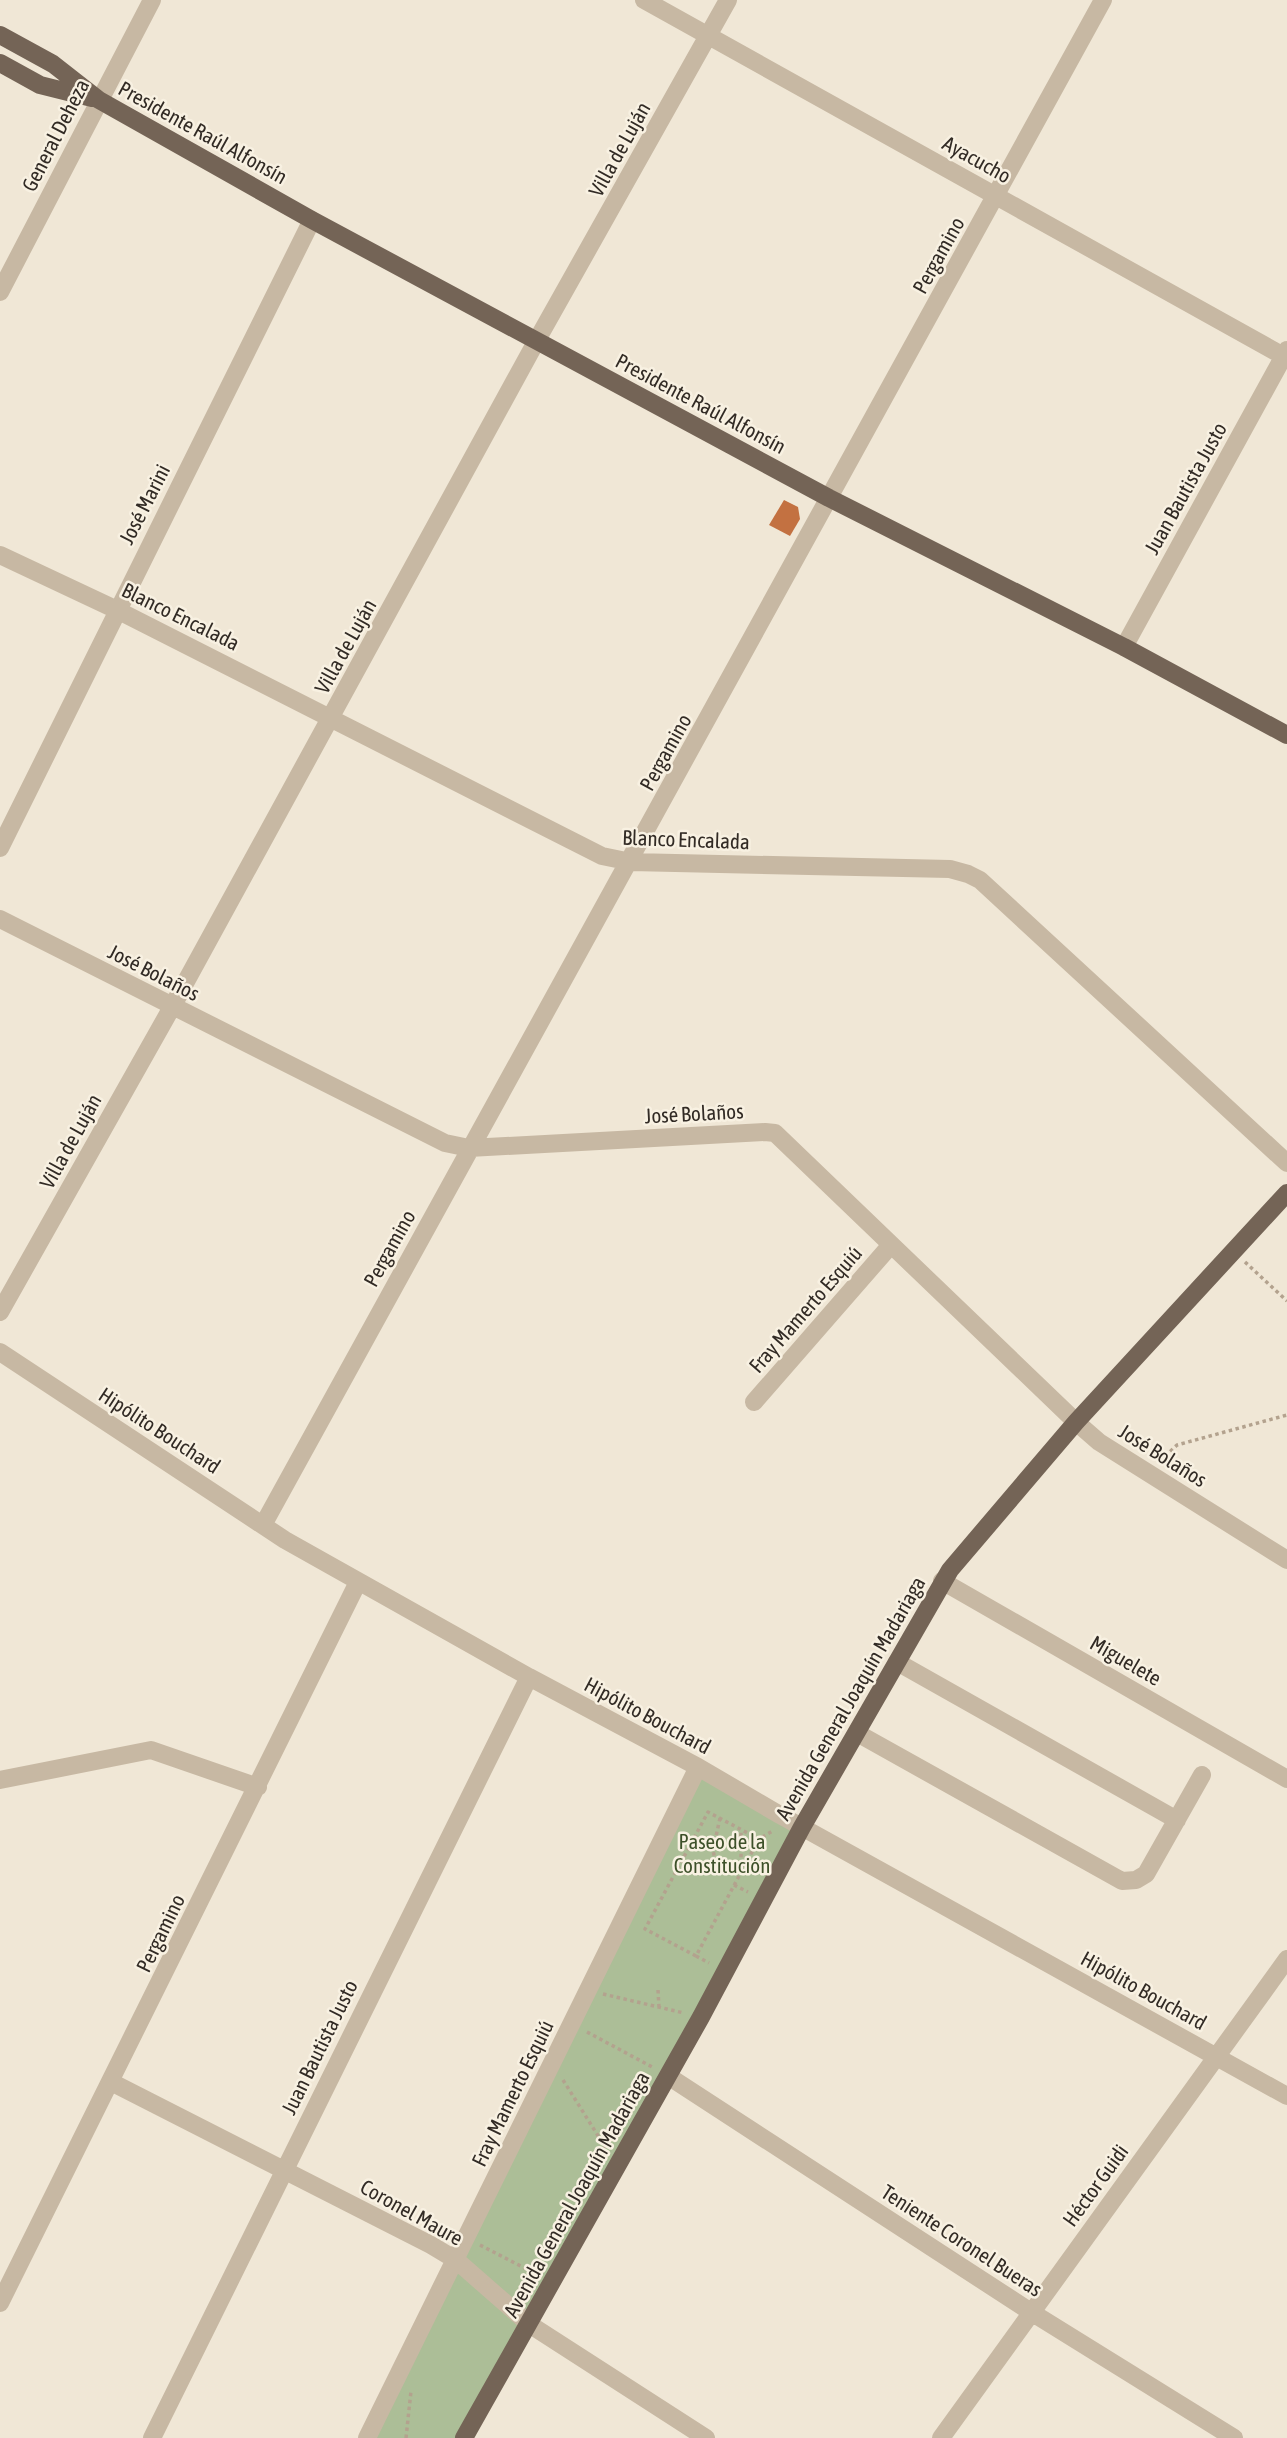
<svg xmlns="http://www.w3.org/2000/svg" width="1287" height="2438" viewBox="0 0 1287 2438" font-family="'Asap Condensed',sans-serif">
<rect width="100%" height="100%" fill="#f0e7d6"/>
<path fill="#acbe97" d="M 698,1767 L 802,1827 L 464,2438 L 367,2438 Z"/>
<path fill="#c37141" d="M 784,500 L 798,507 L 800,519 L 790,536 L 769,525 Z"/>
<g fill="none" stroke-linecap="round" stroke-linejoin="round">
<path stroke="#b3a28e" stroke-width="3.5" stroke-dasharray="3.5 3.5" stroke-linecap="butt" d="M 1245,1262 L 1287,1301
M 1160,1461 L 1177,1445 L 1287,1415
M 720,1818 L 713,1850 L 717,1870 L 741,1871 L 741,1830
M 759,1839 L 696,1956 L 645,1929 L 708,1812 L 759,1839 L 774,1830
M 734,1885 L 748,1892
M 696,1956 L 709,1963
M 658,1990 L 659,2007
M 603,1994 L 684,2013
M 587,2032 L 654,2068
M 563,2080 L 607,2150
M 480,2245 L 538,2275
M 406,2438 L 411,2391"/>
<path stroke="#c7b8a3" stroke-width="18" d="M 644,0 L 1287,358
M 0,292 L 152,0
M 0,555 L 117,610 L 602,856 L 631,862 L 950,869 L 968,874 L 980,880 L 1287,1163
M 1124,647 L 1287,350
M 0,848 L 312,220
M 0,919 L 445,1143 L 469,1148 L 765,1132 L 775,1133 L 1076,1422 L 1099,1442 L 1287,1560
M 0,1312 L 172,1007 L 537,340 L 728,0
M 0,1352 L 285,1540 L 529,1677 L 698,1767 L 780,1815 L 1287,2096
M 754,1402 L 890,1246
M 263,1525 C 542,1016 827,510 1103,0
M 942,1581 L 1287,1779
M 897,1662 L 1177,1820
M 857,1733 L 1122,1881 L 1136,1880 L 1146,1874 L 1202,1775
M 0,1780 L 151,1750 L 258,1787
M 668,2076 L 1031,2312 L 1234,2438
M 111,2082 L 431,2245 L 456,2260 L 529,2324 L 706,2438
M 0,2303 L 358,1582
M 152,2438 L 529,1677
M 367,2438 L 698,1767
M 941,2438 L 1287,1959"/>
<path stroke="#746456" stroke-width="18" d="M 0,35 L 53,64 L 99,100 L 312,220 L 829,498 L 1124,647 L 1287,735
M 0,63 L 40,85 L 92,98
M 464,2438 L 701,2017 L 802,1827 L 950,1570 L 1076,1422 L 1287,1193"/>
</g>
<g text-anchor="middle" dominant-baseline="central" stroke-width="5" stroke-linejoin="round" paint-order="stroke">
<g font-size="21" fill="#322b25" stroke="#f8f1e2">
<text transform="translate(203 132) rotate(29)">Presidente Raúl Alfonsín</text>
<text transform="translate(55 135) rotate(-63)">General Deheza</text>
<text transform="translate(619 149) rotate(-61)">Villa de Luján</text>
<text transform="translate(977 159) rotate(29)">Ayacucho</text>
<text transform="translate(938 255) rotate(-61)">Pergamino</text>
<text transform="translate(701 403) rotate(28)">Presidente Raúl Alfonsín</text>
<text transform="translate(1185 488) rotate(-61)">Juan Bautista Justo</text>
<text transform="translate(144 504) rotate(-63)">José Marini</text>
<text transform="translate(181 616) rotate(26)">Blanco Encalada</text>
<text transform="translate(345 646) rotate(-61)">Villa de Luján</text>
<text transform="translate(665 752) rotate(-61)">Pergamino</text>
<text transform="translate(686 839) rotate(2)">Blanco Encalada</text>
<text transform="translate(154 972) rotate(27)">José Bolaños</text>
<text transform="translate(694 1113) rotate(-3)">José Bolaños</text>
<text transform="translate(70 1141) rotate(-61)">Villa de Luján</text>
<text transform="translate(389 1248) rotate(-61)">Pergamino</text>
<text transform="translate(805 1309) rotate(-49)">Fray Mamerto Esquiú</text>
<text transform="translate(160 1430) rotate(33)">Hipólito Bouchard</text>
<text transform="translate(1163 1455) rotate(32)">José Bolaños</text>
<text transform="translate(1126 1660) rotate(30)">Miguelete</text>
<text transform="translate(850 1698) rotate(-60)">Avenida General Joaquín Madariaga</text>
<text transform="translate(648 1715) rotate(28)">Hipólito Bouchard</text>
<text transform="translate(160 1933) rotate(-64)">Pergamino</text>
<text transform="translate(1144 1990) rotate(29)">Hipólito Bouchard</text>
<text transform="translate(319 2047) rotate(-64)">Juan Bautista Justo</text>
<text transform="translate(512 2093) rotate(-64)">Fray Mamerto Esquiú</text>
<text transform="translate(1095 2185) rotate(-54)">Héctor Guidi</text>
<text transform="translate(576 2194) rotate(-61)">Avenida General Joaquín Madariaga</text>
<text transform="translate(412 2212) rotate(29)">Coronel Maure</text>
<text transform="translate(962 2240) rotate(33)">Teniente Coronel Bueras</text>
</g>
<g font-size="21" fill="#3d5029" stroke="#f8f1e2">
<text x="722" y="1841">Paseo de la<tspan x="722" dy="24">Constitución</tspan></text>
</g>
</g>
</svg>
